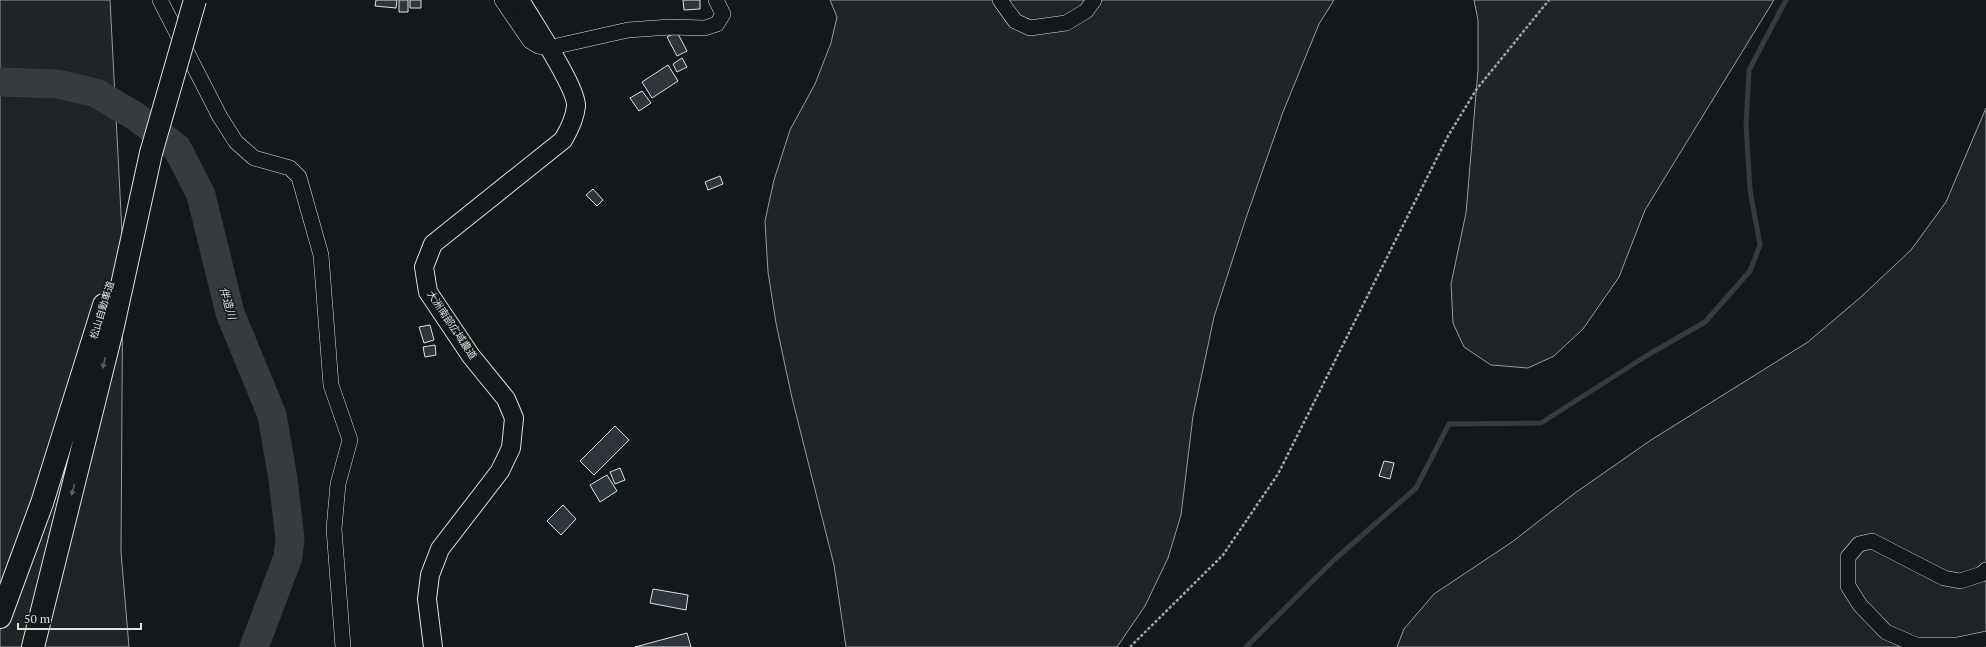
<svg xmlns="http://www.w3.org/2000/svg" width="1986" height="647" viewBox="0 0 1986 647" font-family="'PT Serif','Noto Sans JP',serif">
<rect width="100%" height="100%" fill="#14181c"/>
<path fill="#202428" stroke="#939e99" d="M 0,0 L 110,0 L 123,252 L 121,552 L 129,647 L 0,647 Z
M 830,0 L 1334,0 L 1319,24 L 1283,112 L 1246,218 L 1214,317 L 1193,416 L 1181,515 L 1168,558 L 1145,606 L 1117,647 L 846,647 L 834,565 L 792,398 L 776,323 L 768,272 L 765,221 L 774,180 L 790,130 L 815,84 L 831,43 L 837,17 Z
M 1474,0 L 1774,0 L 1645,210 L 1619,277 L 1583,329 L 1554,356 L 1528,368 L 1491,365 L 1464,347 L 1453,323 L 1451,284 L 1466,213 L 1478,70 L 1478,20 Z
M 1986,108 L 1986,647 L 1397,647 L 1404,629 L 1434,594 L 1512,542 L 1575,493 L 1651,440 L 1808,342 L 1862,296 L 1911,250 L 1946,202 Z"/>
<g fill="none" stroke-linecap="round" stroke-linejoin="round">
<path stroke="#363b3e" stroke-width="5" d="M 1246,647 L 1334,560 L 1416,488 L 1449,424 L 1541,423 L 1646,356 L 1705,322 L 1750,271 L 1760,245 L 1750,190 L 1746,125 L 1749,70 L 1786,0"/>
<path stroke="#363b3e" stroke-width="29" d="M 0,82 L 58,84 L 96,93 L 135,116 L 177,148 L 201,195 L 230,313 L 272,415 L 283,479 L 290,539 L 288,557 L 254,647"/>
</g>
<path fill="#2c363c" stroke="#d8e6dc" d="M 376,0 L 397,0 L 396,8 L 375,6 Z
M 399,0 L 408,0 L 408,12 L 399,12 Z
M 410,0 L 421,0 L 421,8 L 410,8 Z
M 683,0 L 700,0 L 700,9 L 684,10 Z
M 677,32 L 687,51 L 677,56 L 667,37 Z
M 682,58 L 687,67 L 677,72 L 673,64 Z
M 668,65 L 678,81 L 652,98 L 642,82 Z
M 642,91 L 651,103 L 639,111 L 630,98 Z
M 720,176 L 723,184 L 708,190 L 705,182 Z
M 593,189 L 603,200 L 597,206 L 586,195 Z
M 430,325 L 434,340 L 424,343 L 419,327 Z
M 435,345 L 436,355 L 425,357 L 423,347 Z
M 615,426 L 629,440 L 594,475 L 580,461 Z
M 1384,461 L 1394,463 L 1390,479 L 1379,476 Z
M 620,468 L 625,480 L 615,484 L 610,472 Z
M 607,475 L 617,491 L 600,502 L 590,485 Z
M 563,505 L 576,519 L 561,535 L 547,521 Z
M 653,589 L 688,595 L 686,610 L 650,603 Z
M 687,633 L 691,647 L 635,647 Z"/>
<g fill="none" stroke-linecap="round" stroke-linejoin="round">
<g stroke="#d8e6dc" stroke-width="16">
<path id="minor" d="M 160,0 L 220,117 L 236,142 L 254,158 L 290,168 L 299,177 L 321,255 L 331,385 L 350,440 L 338,484 L 334,529 L 343,647
M 502,0 L 530,41 L 538,46 L 548,48 L 628,30 L 670,27 L 705,28 L 717,24 L 723,14 L 716,0
M 1000,0 L 1015,21 L 1030,28 L 1066,23 L 1086,11 L 1094,0
M 1986,570 L 1982,574 L 1960,581 L 1944,578 L 1872,541 L 1859,544 L 1848,557 L 1848,586 L 1860,605 L 1886,632 L 1916,645 L 1957,645 L 1986,639"/>
</g>
<g stroke="#d8e6dc" stroke-width="20">
<path id="tertiary" d="M 433,647 L 427,599 L 430,575 L 440,549 L 500,471 L 511,448 L 514,418 L 506,399 L 471,356 L 428,292 L 424,267 L 433,244 L 563,140 C 569,130 575,118 576,106 C 577,88 531,19 520,0"/>
</g>
<g stroke="#d8e6dc" stroke-width="24">
<path id="motorway" d="M 0,617 L 42,503 L 104,305
M 33,647 L 113,326 L 151,153"/>
</g>
<path stroke="#9da8a2" stroke-width="2.5" stroke-dasharray="3 2" stroke-linecap="butt" d="M 1130,647 L 1223,555 L 1278,474 L 1448,136 L 1476,90 L 1549,0"/>
<use href="#minor" stroke="#14181c" stroke-width="15"/>
<use href="#tertiary" stroke="#14181c" stroke-width="18"/>
<use href="#motorway" stroke="#14181c" stroke-width="22"/>
<g stroke="#d8e6dc" stroke-width="24" stroke-linecap="butt">
<path id="motorway-bridge" d="M 151,153 L 195,0"/>
</g>
<use href="#motorway-bridge" stroke="#14181c" stroke-width="22"/>
</g>
<defs><path id="oneway-solid" d="M-6-.8H1V-3.2L6.5 0L1 3.2V.8H-6Z"/></defs>
<g fill="#59605f">
<use href="#oneway-solid" transform="translate(104 363) rotate(104)"/>
<use href="#oneway-solid" transform="translate(73 490) rotate(104)"/>
</g>
<g text-anchor="middle" dominant-baseline="central" stroke-width="3" stroke-linejoin="round" paint-order="stroke">
<g font-size="10" fill="#d8e6dc" stroke="#14181c">
<text transform="translate(102 310) rotate(-73)">松山自動車道</text>
<text transform="translate(452 325) rotate(56)">大洲南部広域農道</text>
</g>
<g font-size="11" font-style="italic" fill="#d8e6dc" stroke="#14181c">
<text transform="translate(228 303) rotate(74)">伴造川</text>
</g>
</g>
<path d="M18 623v6h123v-6" fill="none" stroke="#d8e6dc" stroke-width="2"/>
<text x="24" y="623" font-size="12" fill="#d8e6dc" stroke="#14181c" stroke-width="3" paint-order="stroke">50 m</text>
</svg>
